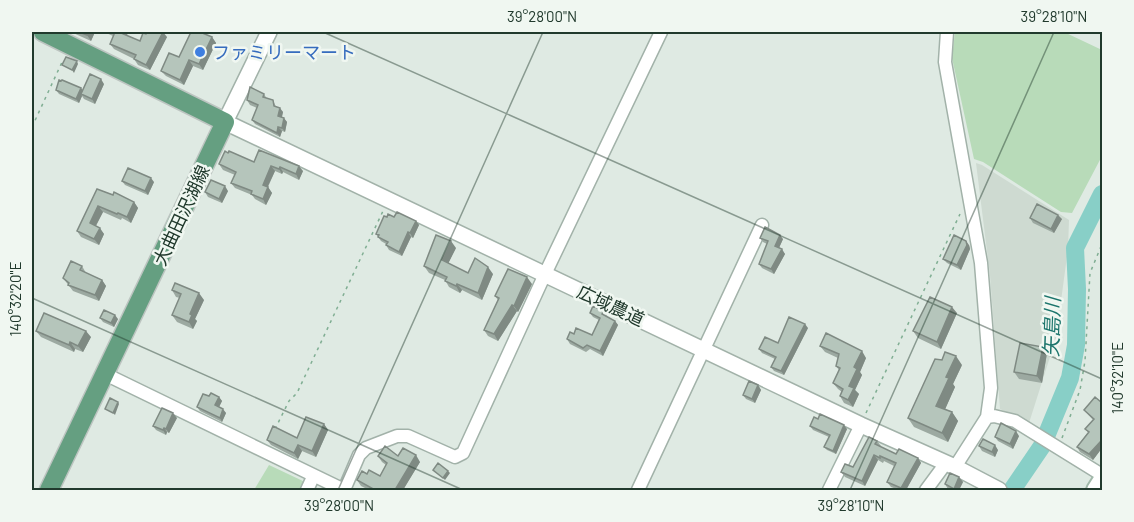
<svg xmlns="http://www.w3.org/2000/svg" width="1134" height="522" viewBox="0 0 1134 522" font-family="Barlow,'Noto Sans JP',sans-serif">
<rect width="100%" height="100%" fill="#dfeae3"/>
<path fill="#cedad1" d="M 976,163 L 982,165 L 1069,220 L 1068,249 L 1056,338 L 1029,423 L 1000,409 L 990,275 Z"/>
<path fill="#b8dbb9" d="M 955,32 L 1064,32 L 1102,50 L 1102,156 L 1072,213 L 1061,212 L 983,162 L 974,159 L 952,58 Z
M 269,465 L 305,482 L 302,490 L 254,490 Z"/>
<g fill="none" stroke-linecap="round" stroke-linejoin="round">
<path stroke="#88cfc7" stroke-width="18" d="M 1012,490 L 1042,446 L 1070,378 L 1076,345 L 1077,289 L 1075,248 L 1102,194"/>
<g stroke="#a2b2a9" stroke-width="15">
<path id="minor" d="M 947,32 L 945,62 L 981,263 L 991,388 L 987,417 L 955,467
M 105,374 L 344,490
M 987,417 L 994,416 L 1015,421 L 1102,475
M 307,490 L 313,477
M 344,490 L 359,455 L 366,448 L 397,436 L 408,436 L 455,457 L 463,453 L 545,274 L 661,32
M 638,490 L 762,225
M 829,490 L 861,425
M 926,490 L 946,463"/>
</g>
<g stroke="#a2b2a9" stroke-width="18">
<path id="tertiary" d="M 269,32 L 225,122 L 861,425 L 955,467 L 999,490"/>
</g>
<g stroke="#a1b9aa" stroke-width="20">
<path id="secondary" d="M 1095,490 L 1102,479"/>
</g>
<g stroke="#bcc4c0" stroke-width="21">
<path id="primary" d="M 43,32 L 225,122 L 49,490"/>
</g>
<path stroke="#80ae93" stroke-width="1.5" stroke-dasharray="3 4.5" stroke-linecap="butt" d="M 32,127 L 63,60
M 866,413 L 960,214
M 275,429 L 289,401 L 297,393 L 383,211
M 1062,438 L 1080,390 L 1085,361 L 1090,273 L 1102,244"/>
<use href="#minor" stroke="#fff" stroke-width="12"/>
<use href="#tertiary" stroke="#fff" stroke-width="15"/>
<use href="#secondary" stroke="#fff" stroke-width="16"/>
<use href="#primary" stroke="#659f81" stroke-width="18"/>
</g>
<path fill="#9ca9a1" d="M 71,32 L 95,32 L 91,41 Z
M 104,32 L 128,32 L 127,36 L 140,41 L 146,34 L 167,37 L 150,70 L 138,65 L 134,59 L 114,49 L 110,44 L 113,36 Z
M 212,37 L 216,43 L 203,70 L 193,66 L 184,85 L 166,76 L 161,71 L 179,57 Z
M 104,84 L 95,104 L 84,99 L 82,96 L 79,103 L 59,94 L 56,90 L 81,88 L 82,90 Z
M 264,94 L 267,99 L 273,100 L 276,107 L 283,112 L 282,117 L 287,122 L 285,132 L 282,131 L 280,137 L 255,124 L 252,120 L 257,108 L 250,105 L 247,100 Z
M 254,162 L 303,171 L 299,180 L 283,172 L 282,174 L 275,171 L 268,187 L 272,193 L 266,205 L 255,199 L 252,195 L 235,188 L 231,183 L 235,175 L 223,170 L 219,164 Z
M 122,181 L 154,182 L 148,195 L 125,185 Z
M 97,189 L 134,202 L 138,208 L 131,223 L 122,218 L 121,220 L 103,212 L 96,226 L 104,234 L 99,245 L 81,237 L 77,231 Z
M 228,191 L 222,203 L 208,197 L 205,192 Z
M 387,217 L 394,217 L 416,221 L 419,225 L 413,238 L 411,237 L 402,256 L 389,250 L 386,245 L 386,244 L 381,241 L 376,234 Z
M 1030,218 L 1062,219 L 1054,233 L 1033,223 Z
M 760,238 L 783,239 L 779,248 L 785,254 L 774,274 L 762,268 L 759,264 L 767,244 L 763,242 Z
M 969,245 L 970,249 L 961,270 L 947,263 L 943,259 Z
M 456,248 L 448,263 L 468,273 L 493,274 L 482,300 L 462,290 L 460,293 L 449,287 L 445,280 L 429,273 L 424,266 Z
M 82,266 L 86,273 L 102,280 L 106,286 L 99,301 L 73,291 L 63,278 Z
M 532,284 L 518,312 L 517,311 L 498,341 L 488,336 L 484,330 L 498,300 L 495,296 Z
M 172,290 L 204,300 L 195,319 L 197,321 L 193,329 L 177,322 L 172,315 L 180,298 L 176,297 Z
M 590,313 L 607,315 L 606,316 L 615,321 L 618,325 L 603,356 L 590,349 L 586,352 L 570,344 L 567,339 L 574,334 L 592,335 L 599,320 L 593,317 Z
M 957,313 L 941,349 L 918,338 L 913,331 Z
M 100,318 L 118,319 L 114,327 L 103,322 Z
M 808,328 L 784,375 L 774,371 L 771,367 L 775,359 L 762,353 L 759,349 L 778,343 Z
M 36,331 L 91,337 L 83,352 L 75,349 L 74,352 L 41,337 Z
M 820,346 L 866,358 L 860,372 L 862,375 L 855,390 L 859,394 L 853,407 L 844,403 L 840,396 L 842,392 L 838,389 L 833,383 L 839,370 L 836,366 L 838,358 L 825,352 Z
M 1043,347 L 1047,353 L 1042,383 L 1019,379 L 1014,372 Z
M 962,365 L 953,384 L 955,387 L 945,409 L 952,412 L 958,421 L 948,442 L 914,427 L 908,418 Z
M 758,385 L 761,390 L 755,403 L 746,399 L 743,395 Z
M 209,396 L 219,397 L 222,401 L 219,407 L 226,413 L 222,422 L 200,411 L 197,407 Z
M 1102,401 L 1102,448 L 1093,460 L 1080,452 L 1077,447 L 1088,432 L 1085,429 L 1093,420 L 1084,410 L 1101,402 Z
M 177,418 L 169,433 L 167,432 L 166,435 L 156,430 L 153,426 Z
M 818,419 L 847,429 L 836,454 L 827,450 L 824,447 L 829,437 L 813,430 L 810,426 Z
M 324,424 L 328,430 L 316,457 L 302,451 L 298,459 L 271,445 L 267,440 L 297,438 Z
M 1019,436 L 1013,449 L 998,441 L 995,437 Z
M 877,441 L 881,446 L 880,447 L 896,454 L 918,458 L 921,463 L 906,490 L 899,490 L 891,487 L 887,482 L 894,466 L 884,461 L 883,463 L 878,460 L 865,486 L 845,477 L 841,472 L 853,467 Z
M 979,446 L 998,450 L 995,457 L 982,451 Z
M 378,456 L 398,456 L 420,462 L 403,490 L 369,490 L 361,486 L 357,480 L 367,474 L 380,476 L 386,465 L 382,462 Z
M 959,477 L 963,482 L 959,490 L 951,490 L 948,489 L 945,484 Z"/>
<path fill="#7f8a83" d="M 88,32 L 95,32 L 91,41 L 87,35 Z
M 122,32 L 128,32 L 125,39 L 121,33 Z
M 163,32 L 167,37 L 150,70 L 146,65 Z
M 212,37 L 216,43 L 203,70 L 199,64 Z
M 189,60 L 193,66 L 184,85 L 180,80 Z
M 77,61 L 78,64 L 74,73 L 72,70 Z
M 101,79 L 104,84 L 95,104 L 92,99 Z
M 81,88 L 84,92 L 81,94 L 82,96 L 79,103 L 76,99 Z
M 280,108 L 283,112 L 281,120 L 278,116 Z
M 284,118 L 287,122 L 285,132 L 282,128 Z
M 278,127 L 282,131 L 280,137 L 277,133 Z
M 271,166 L 275,171 L 266,190 L 263,185 Z
M 299,166 L 303,171 L 299,180 L 296,174 Z
M 280,167 L 283,172 L 282,174 L 279,169 Z
M 151,178 L 154,182 L 148,195 L 145,191 Z
M 225,186 L 228,191 L 222,203 L 219,199 Z
M 268,187 L 272,193 L 266,205 L 263,199 Z
M 134,202 L 138,208 L 131,223 L 127,217 Z
M 98,206 L 103,212 L 94,229 L 90,223 Z
M 1058,215 L 1062,219 L 1054,233 L 1051,229 Z
M 416,221 L 419,225 L 413,238 L 410,233 Z
M 100,228 L 104,234 L 99,245 L 94,239 Z
M 408,232 L 411,237 L 402,256 L 399,252 Z
M 780,235 L 783,239 L 778,250 L 775,246 Z
M 451,241 L 456,248 L 447,266 L 442,260 Z
M 966,241 L 969,245 L 970,249 L 961,270 L 957,265 Z
M 782,249 L 785,254 L 774,274 L 771,269 Z
M 488,267 L 493,274 L 482,300 L 478,293 Z
M 527,277 L 532,284 L 518,312 L 514,306 Z
M 102,280 L 106,286 L 99,301 L 95,295 Z
M 457,284 L 462,290 L 460,293 L 456,286 Z
M 199,293 L 204,300 L 195,319 L 197,321 L 193,329 L 189,322 L 190,314 Z
M 512,305 L 517,311 L 498,341 L 494,334 Z
M 952,307 L 957,313 L 941,349 L 937,342 Z
M 115,315 L 118,319 L 114,327 L 111,323 Z
M 615,321 L 618,325 L 603,356 L 600,351 Z
M 805,324 L 808,328 L 784,375 L 781,371 Z
M 86,331 L 91,337 L 83,352 L 78,346 Z
M 70,342 L 75,349 L 74,352 L 69,345 Z
M 1043,347 L 1047,353 L 1042,383 L 1037,376 Z
M 862,351 L 866,358 L 860,372 L 862,375 L 855,390 L 859,394 L 853,407 L 848,400 L 849,386 L 854,367 Z
M 956,356 L 962,365 L 953,384 L 955,387 L 943,414 L 936,406 L 946,377 Z
M 758,385 L 761,390 L 755,403 L 752,399 Z
M 219,397 L 222,401 L 218,409 L 215,405 Z
M 118,402 L 119,404 L 115,415 L 113,413 Z
M 223,409 L 226,413 L 222,422 L 220,418 Z
M 952,412 L 958,421 L 948,442 L 942,433 Z
M 173,413 L 177,418 L 169,433 L 166,429 Z
M 324,424 L 328,430 L 316,457 L 312,451 Z
M 844,425 L 847,429 L 836,454 L 833,451 Z
M 164,428 L 167,432 L 166,435 L 163,430 Z
M 1016,431 L 1019,436 L 1013,449 L 1010,444 Z
M 1100,442 L 1102,446 L 1102,448 L 1093,460 L 1089,454 Z
M 298,445 L 302,451 L 298,459 L 294,453 Z
M 995,445 L 998,450 L 995,457 L 992,452 Z
M 416,455 L 420,462 L 403,490 L 395,490 Z
M 874,455 L 878,460 L 865,486 L 862,481 Z
M 918,458 L 921,463 L 906,490 L 903,490 L 901,488 Z
M 448,471 L 450,473 L 445,480 L 443,478 Z
M 959,477 L 963,482 L 959,490 L 955,490 L 954,489 Z"/>
<path fill="#b5c5bb" stroke="#7f8a83" stroke-width="1.5" d="M 79,32 L 88,32 L 87,35 Z
M 113,32 L 122,32 L 121,33 L 140,41 L 143,33 L 146,34 L 148,32 L 163,32 L 146,65 L 134,59 L 136,55 L 110,44 L 115,32 Z
M 191,32 L 200,32 L 212,37 L 199,64 L 189,60 L 180,80 L 161,71 L 169,53 L 179,57 Z
M 66,57 L 77,61 L 72,70 L 62,65 Z
M 90,74 L 101,79 L 92,99 L 81,94 Z
M 59,80 L 61,81 L 62,80 L 81,88 L 76,99 L 56,90 Z
M 250,87 L 264,94 L 263,97 L 273,100 L 274,106 L 280,108 L 278,116 L 284,118 L 282,128 L 278,127 L 277,133 L 252,120 L 258,105 L 247,100 Z
M 259,150 L 299,166 L 296,174 L 280,167 L 279,169 L 271,166 L 263,185 L 268,187 L 263,199 L 251,194 L 252,191 L 231,183 L 236,172 L 219,164 L 225,151 L 228,153 L 229,151 L 254,162 Z
M 128,168 L 151,178 L 145,191 L 122,181 Z
M 211,180 L 225,186 L 219,199 L 205,192 Z
M 97,189 L 113,195 L 114,192 L 134,202 L 127,217 L 118,213 L 117,214 L 98,206 L 90,223 L 100,228 L 94,239 L 77,231 Z
M 1037,204 L 1058,215 L 1051,229 L 1030,218 Z
M 397,212 L 416,221 L 410,233 L 408,232 L 399,252 L 386,245 L 388,242 L 378,237 L 379,235 L 376,234 L 384,216 L 387,217 L 388,214 L 394,217 Z
M 765,227 L 780,235 L 775,246 L 782,249 L 771,269 L 759,264 L 768,241 L 760,238 Z
M 436,235 L 451,241 L 442,260 L 468,273 L 475,258 L 488,267 L 478,293 L 457,284 L 456,286 L 445,281 L 447,277 L 424,266 Z
M 954,235 L 966,241 L 967,245 L 957,265 L 943,259 Z
M 71,261 L 82,266 L 80,270 L 102,280 L 95,295 L 68,285 L 69,283 L 63,278 Z
M 508,269 L 527,277 L 514,306 L 512,305 L 494,334 L 484,330 L 499,298 L 495,296 Z
M 175,283 L 199,293 L 190,314 L 192,315 L 189,322 L 172,315 L 181,294 L 172,290 Z
M 930,297 L 952,307 L 937,342 L 913,331 Z
M 593,306 L 604,311 L 602,314 L 615,321 L 600,351 L 587,345 L 583,348 L 567,339 L 570,332 L 574,334 L 576,328 L 592,335 L 600,318 L 590,313 Z
M 104,310 L 115,315 L 111,323 L 100,318 Z
M 44,313 L 86,331 L 78,346 L 70,342 L 69,345 L 36,331 Z
M 789,317 L 805,324 L 781,371 L 771,367 L 776,357 L 759,349 L 765,337 L 778,343 Z
M 826,333 L 862,351 L 854,367 L 857,369 L 849,386 L 854,388 L 848,400 L 840,396 L 843,389 L 833,383 L 840,368 L 836,366 L 839,354 L 820,346 Z
M 1020,343 L 1043,347 L 1037,376 L 1014,372 Z
M 945,352 L 956,356 L 946,377 L 949,378 L 936,406 L 952,412 L 942,433 L 908,418 L 935,359 L 942,360 Z
M 749,381 L 758,385 L 752,399 L 743,395 Z
M 211,393 L 219,397 L 215,405 L 223,409 L 220,418 L 197,407 L 203,394 L 209,396 Z
M 1095,397 L 1101,402 L 1102,401 L 1102,444 L 1100,442 L 1089,454 L 1077,447 L 1089,432 L 1085,429 L 1094,419 L 1084,410 Z
M 110,398 L 118,402 L 113,413 L 105,409 Z
M 162,408 L 173,413 L 166,429 L 164,428 L 163,430 L 153,426 Z
M 820,414 L 844,425 L 833,451 L 824,447 L 830,435 L 810,426 L 814,417 L 818,419 Z
M 306,417 L 324,424 L 312,451 L 298,445 L 294,453 L 267,440 L 273,426 L 297,438 Z
M 1001,423 L 1016,431 L 1010,444 L 995,437 Z
M 869,437 L 877,441 L 875,444 L 896,454 L 899,449 L 918,458 L 901,488 L 887,482 L 896,463 L 880,456 L 880,458 L 874,455 L 862,481 L 841,472 L 845,464 L 853,467 Z
M 983,439 L 995,445 L 992,452 L 979,446 Z
M 385,446 L 398,456 L 403,448 L 416,455 L 395,490 L 375,490 L 357,480 L 362,471 L 367,474 L 369,470 L 380,476 L 387,463 L 378,456 Z
M 438,463 L 448,471 L 443,478 L 433,470 Z
M 950,473 L 959,477 L 954,489 L 945,484 Z"/>
<path fill="none" stroke="#213a2d" stroke-width="1.5" stroke-opacity="0.45" d="M 323,32 L 1102,379M 32,298 L 463,490M 338,490 L 543,32M 850,490 L 1054,32"/>
<circle fill="#3f7fe0" stroke="#f0f7f1" stroke-width="2" cx="200" cy="52" r="6"/>
<g text-anchor="middle" dominant-baseline="central" stroke-width="5" stroke-linejoin="round" paint-order="stroke">
<g font-size="18" fill="#366cbe" stroke="#f0f7f1" text-anchor="start">
<text x="212" y="52">ファミリーマート</text>
</g>
<g font-size="18" fill="#213a2d" stroke="#f0f7f1">
<text transform="translate(181 215) rotate(-65)">大曲田沢湖線</text>
<text transform="translate(611 305) rotate(25)">広域農道</text>
</g>
<g font-size="20" font-style="italic" fill="#1c756c" stroke="#f0f7f1">
<text transform="translate(1051 327) rotate(-88)">矢島川</text>
</g>
</g>
<rect width="1134" height="522" fill="none" stroke="#f0f7f1" stroke-width="66"/>
<rect x="33" y="33" width="1068" height="456" fill="none" stroke="#213a2d" stroke-width="2"/>
<g font-size="15" text-anchor="middle" fill="#213a2d">
<text x="542" y="22">39°28'00"N</text>
<text x="1054" y="22">39°28'10"N</text>
<text transform="translate(16 299) rotate(-90)" y="5">140°32'20"E</text>
<text transform="translate(1118 378) rotate(-90)" y="5">140°32'10"E</text>
<text x="339" y="511">39°28'00"N</text>
<text x="851" y="511">39°28'10"N</text>
</g>
</svg>
